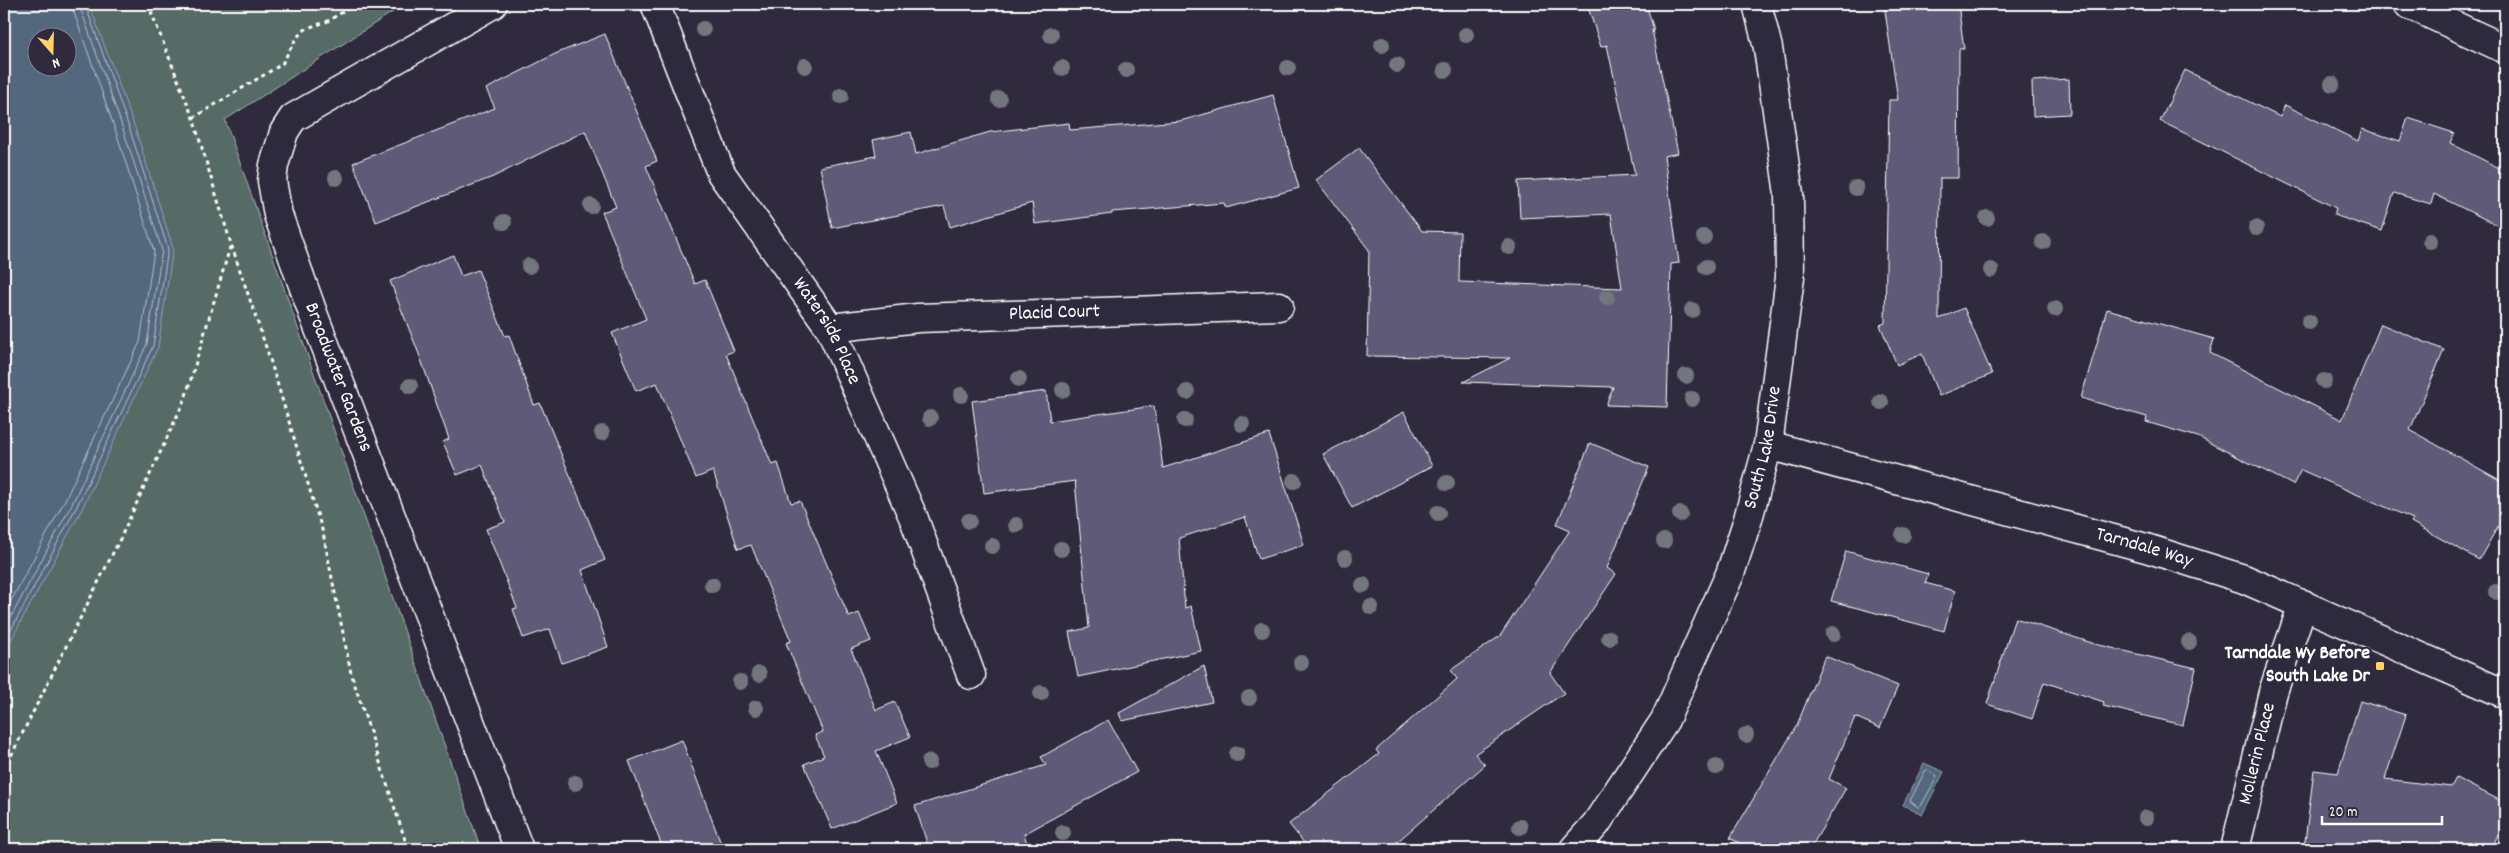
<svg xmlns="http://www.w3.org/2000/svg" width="2509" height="853" viewBox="0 0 2509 853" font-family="Dekko,sans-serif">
<rect width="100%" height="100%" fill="#2f2a3d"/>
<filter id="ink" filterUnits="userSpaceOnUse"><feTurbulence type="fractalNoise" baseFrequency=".02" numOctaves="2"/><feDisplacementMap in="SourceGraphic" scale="10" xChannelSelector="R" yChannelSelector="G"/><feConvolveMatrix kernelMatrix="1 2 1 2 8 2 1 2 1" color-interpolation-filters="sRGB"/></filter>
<g filter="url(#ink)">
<path fill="#566b66" stroke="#aab5b2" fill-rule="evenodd" d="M 4,4 L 405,4 L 225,120 L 481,849 L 4,849 ZM 38,38 L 68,38 L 68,68 L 38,68 Z"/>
<path fill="#52677d" stroke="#97a4b1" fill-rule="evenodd" d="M 4,4 L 89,4 L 135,128 L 173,248 L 158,347 L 82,509 L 4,653 ZM 38,38 L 68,38 L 68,68 L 38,68 Z
M 1924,763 L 1944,772 L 1922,815 L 1903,805 Z"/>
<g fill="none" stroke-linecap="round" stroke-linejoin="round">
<path stroke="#bac2cb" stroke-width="1" d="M 4,614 L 65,500 L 140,342 L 154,251 L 117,135 L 71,4
M 4,630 L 72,504 L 147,344 L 162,250 L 124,132 L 79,4
M 4,643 L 77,506 L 153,346 L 168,249 L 130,130 L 85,4
M 1928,770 L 1937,777 L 1921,806 L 1919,808 L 1910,801 L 1925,771 Z"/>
</g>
<path fill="#5f5a77" stroke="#fff" d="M 1587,4 L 1646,4 L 1654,30 L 1652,30 L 1678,153 L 1664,156 L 1679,263 L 1671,264 L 1667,407 L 1606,405 L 1613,387 L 1463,382 L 1510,358 L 1367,356 L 1369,250 L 1316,180 L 1359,148 L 1422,231 L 1460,232 L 1459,282 L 1622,288 L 1611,214 L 1520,218 L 1518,181 L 1635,175 L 1607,45 L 1601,47 Z
M 1884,4 L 1958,4 L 1964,49 L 1959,49 L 1958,178 L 1940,178 L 1939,319 L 1964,308 L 1992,374 L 1939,396 L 1922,354 L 1897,365 L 1880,325 L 1885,323 L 1889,100 L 1898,100 Z
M 605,34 L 657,161 L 646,166 L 695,284 L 705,280 L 734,351 L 726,354 L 772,465 L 778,463 L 791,503 L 800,501 L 849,617 L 859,613 L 871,641 L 851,649 L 876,710 L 895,702 L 910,737 L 876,751 L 897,803 L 832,829 L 804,764 L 824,756 L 815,735 L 823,732 L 786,643 L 791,641 L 751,545 L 738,549 L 713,471 L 696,478 L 657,383 L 636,391 L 612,333 L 646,319 L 602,212 L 616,207 L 585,131 L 493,177 L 376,222 L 353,163 L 495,108 L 486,89 L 555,54 Z
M 2185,70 L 2280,117 L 2285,105 L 2358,141 L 2362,129 L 2400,141 L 2408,118 L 2454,133 L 2450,143 L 2505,171 L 2505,229 L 2434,194 L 2431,204 L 2394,193 L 2382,231 L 2334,215 L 2336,208 L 2160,121 Z
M 2069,79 L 2070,114 L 2033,116 L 2032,81 Z
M 1273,95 L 1299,188 L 1226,208 L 1224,203 L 1112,212 L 1112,214 L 1035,224 L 1032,203 L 950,227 L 944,206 L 832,228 L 820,167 L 876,156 L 873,140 L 911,132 L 916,154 L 990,132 L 1069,123 L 1070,130 L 1180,121 Z
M 453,255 L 461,276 L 478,270 L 505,336 L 509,335 L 534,405 L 540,403 L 605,560 L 582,570 L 608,647 L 562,663 L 550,629 L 523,638 L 513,609 L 517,608 L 486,529 L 505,522 L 482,465 L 457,475 L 443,442 L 449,439 L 419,354 L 390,281 Z
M 2107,309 L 2214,339 L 2210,353 L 2342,420 L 2381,324 L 2444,350 L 2410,430 L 2505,483 L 2505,514 L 2479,560 L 2411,522 L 2413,519 L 2301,470 L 2293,485 L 2198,437 L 2146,422 L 2147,417 L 2081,398 Z
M 1046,391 L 1050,421 L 1154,406 L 1163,468 L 1269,434 L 1304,545 L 1259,559 L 1245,517 L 1179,538 L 1185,608 L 1191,606 L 1201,651 L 1078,677 L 1069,632 L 1089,628 L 1075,481 L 984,493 L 972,401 Z
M 1404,412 L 1432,466 L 1352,508 L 1323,454 Z
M 1590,443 L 1649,467 L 1607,568 L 1616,574 L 1550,673 L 1564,693 L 1475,754 L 1485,765 L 1389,849 L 1309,849 L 1289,824 L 1379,754 L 1376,750 L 1457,679 L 1451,670 L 1500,636 L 1570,530 L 1557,524 Z
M 1846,551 L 1928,574 L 1925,583 L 1955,591 L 1944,631 L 1831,601 Z
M 2015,618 L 2095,644 L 2196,668 L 2183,725 L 2103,706 L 2104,702 L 2044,682 L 2032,719 L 1987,704 Z
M 1825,656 L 1898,686 L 1880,728 L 1855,717 L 1829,779 L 1846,788 L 1810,849 L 1751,849 L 1730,838 L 1797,725 Z
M 1204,666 L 1212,702 L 1122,721 L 1119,713 Z
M 2360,701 L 2406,715 L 2385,779 L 2451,787 L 2456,778 L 2505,803 L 2505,821 L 2491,849 L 2304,849 L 2314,770 L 2338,773 Z
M 1108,720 L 1137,772 L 1024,834 L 1029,849 L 929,849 L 915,806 L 1046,765 L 1041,757 Z
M 682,740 L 723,849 L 663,849 L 629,761 Z"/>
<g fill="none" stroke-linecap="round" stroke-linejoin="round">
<g stroke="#fff" stroke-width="31">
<g id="minor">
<path id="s1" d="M 493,4 L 293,118 L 284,132 L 274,165 L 272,181 L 278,215 L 314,316 L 519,849"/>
<path id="s2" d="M 655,4 L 721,173 L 830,328 L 914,519 L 971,675"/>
<path d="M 2408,4 L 2505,49"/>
<path id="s3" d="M 830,328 L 918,318 L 1279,306"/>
<path id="s4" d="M 1768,445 L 2146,548 L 2244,579 L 2505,694"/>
<path id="s5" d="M 1574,849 L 1596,824 L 1665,720 L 1730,574 L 1748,519 L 1768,445 L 1790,277 L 1789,194 L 1768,48 L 1757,4"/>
<path id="s6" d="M 2235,849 L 2273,692 L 2303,604"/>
</g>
</g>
<path stroke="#fff" stroke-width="3" stroke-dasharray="4 4" stroke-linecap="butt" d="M 148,4 L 193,118 L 231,244 L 268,353 L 323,533 L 351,673 L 408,849
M 193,118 L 282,64 L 297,37 L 307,28 L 326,22 L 356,4
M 4,770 L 120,539 L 185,399 L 231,244"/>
<use href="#minor" stroke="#2f2a3d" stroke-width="28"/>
</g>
<g fill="#73767d">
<circle cx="703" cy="29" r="8"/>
<circle cx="1051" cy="35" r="8"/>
<circle cx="1466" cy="35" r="8"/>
<circle cx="1382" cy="45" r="8"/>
<circle cx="1397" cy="65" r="8"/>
<circle cx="805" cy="66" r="8"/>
<circle cx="1062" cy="68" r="8"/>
<circle cx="1288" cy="68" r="8"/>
<circle cx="1126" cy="70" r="8"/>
<circle cx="1445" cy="70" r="8"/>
<circle cx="2332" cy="84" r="8"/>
<circle cx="841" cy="96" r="8"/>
<circle cx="999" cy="99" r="8"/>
<circle cx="336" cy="178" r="8"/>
<circle cx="1856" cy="188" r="8"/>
<circle cx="591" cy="206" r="8"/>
<circle cx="1987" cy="218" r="8"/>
<circle cx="504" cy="222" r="8"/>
<circle cx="2256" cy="228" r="8"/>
<circle cx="1704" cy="237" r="8"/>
<circle cx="2430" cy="241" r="8"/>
<circle cx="2043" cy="242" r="8"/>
<circle cx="1509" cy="247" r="8"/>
<circle cx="529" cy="266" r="8"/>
<circle cx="1706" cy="267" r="8"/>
<circle cx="1991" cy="270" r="8"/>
<circle cx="1607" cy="297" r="8"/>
<circle cx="2055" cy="309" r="8"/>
<circle cx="1692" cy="310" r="8"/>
<circle cx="2309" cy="322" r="8"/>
<circle cx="1686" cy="376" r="8"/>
<circle cx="1019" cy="379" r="8"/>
<circle cx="2324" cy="381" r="8"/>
<circle cx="410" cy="386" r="8"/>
<circle cx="1063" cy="390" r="8"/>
<circle cx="1187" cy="392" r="8"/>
<circle cx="961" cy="395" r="8"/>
<circle cx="1692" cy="399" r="8"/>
<circle cx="1881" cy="402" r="8"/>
<circle cx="930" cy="418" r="8"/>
<circle cx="1185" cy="420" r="8"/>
<circle cx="1242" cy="424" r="8"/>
<circle cx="602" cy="433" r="8"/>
<circle cx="1294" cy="481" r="8"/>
<circle cx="1447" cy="483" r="8"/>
<circle cx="1438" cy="513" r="8"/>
<circle cx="1680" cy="514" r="8"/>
<circle cx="969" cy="521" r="8"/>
<circle cx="1016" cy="525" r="8"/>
<circle cx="1903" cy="535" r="8"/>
<circle cx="1664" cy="541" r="8"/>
<circle cx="992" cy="546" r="8"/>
<circle cx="1061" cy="549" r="8"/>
<circle cx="1345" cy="558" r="8"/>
<circle cx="712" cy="585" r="8"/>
<circle cx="1363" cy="585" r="8"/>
<circle cx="2496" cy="592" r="8"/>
<circle cx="1371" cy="607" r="8"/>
<circle cx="1262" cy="630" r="8"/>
<circle cx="1833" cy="634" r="8"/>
<circle cx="1609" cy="638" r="8"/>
<circle cx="2189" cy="642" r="8"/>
<circle cx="1301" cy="663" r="8"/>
<circle cx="759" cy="674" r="8"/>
<circle cx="740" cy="682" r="8"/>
<circle cx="1041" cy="693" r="8"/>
<circle cx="1249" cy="698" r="8"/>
<circle cx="756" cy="708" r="8"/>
<circle cx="1746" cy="735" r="8"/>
<circle cx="1237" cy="754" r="8"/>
<circle cx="929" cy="762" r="8"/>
<circle cx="1716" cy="767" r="8"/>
<circle cx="575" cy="783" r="8"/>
<circle cx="2146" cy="818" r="8"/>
<circle cx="1520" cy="827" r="8"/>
<circle cx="1063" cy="833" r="8"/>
</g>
</g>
<rect fill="#ffd166" stroke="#2f2a3d" stroke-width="2" x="2375" y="661" width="10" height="10" rx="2.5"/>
<g text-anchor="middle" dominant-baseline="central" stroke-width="4" stroke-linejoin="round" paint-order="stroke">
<g font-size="20" fill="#fff" stroke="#2f2a3d">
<text stroke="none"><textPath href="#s3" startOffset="225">Placid Court</textPath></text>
<text stroke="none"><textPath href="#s2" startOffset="372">Waterside Place</textPath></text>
<text stroke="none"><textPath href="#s1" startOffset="505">Broadwater Gardens</textPath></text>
<text stroke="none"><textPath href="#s5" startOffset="449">South Lake Drive</textPath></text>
<text stroke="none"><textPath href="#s4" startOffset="390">Tarndale Way</textPath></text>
<text stroke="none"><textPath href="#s6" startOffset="98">Mollerin Place</textPath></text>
</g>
<g font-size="20" font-weight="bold" fill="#fff" stroke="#2f2a3d" text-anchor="end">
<text x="2370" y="654">Tarndale Wy Before<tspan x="2370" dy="23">South Lake Dr</tspan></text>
</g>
</g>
<rect width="2509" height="853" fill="none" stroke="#2f2a3d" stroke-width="20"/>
<rect x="10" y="10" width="2489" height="833" fill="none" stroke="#fff" stroke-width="2" filter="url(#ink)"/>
<g transform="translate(52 52) rotate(160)"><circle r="24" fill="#2f2a3d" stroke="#827f8b"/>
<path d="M0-4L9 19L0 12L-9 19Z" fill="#ffd166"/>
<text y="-8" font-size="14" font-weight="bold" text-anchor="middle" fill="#ffffff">N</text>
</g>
<path d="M2322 816v8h120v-8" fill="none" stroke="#ffffff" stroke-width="2.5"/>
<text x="2329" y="816" font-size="15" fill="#ffffff" stroke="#2f2a3d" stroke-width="4" paint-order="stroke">20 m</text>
</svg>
